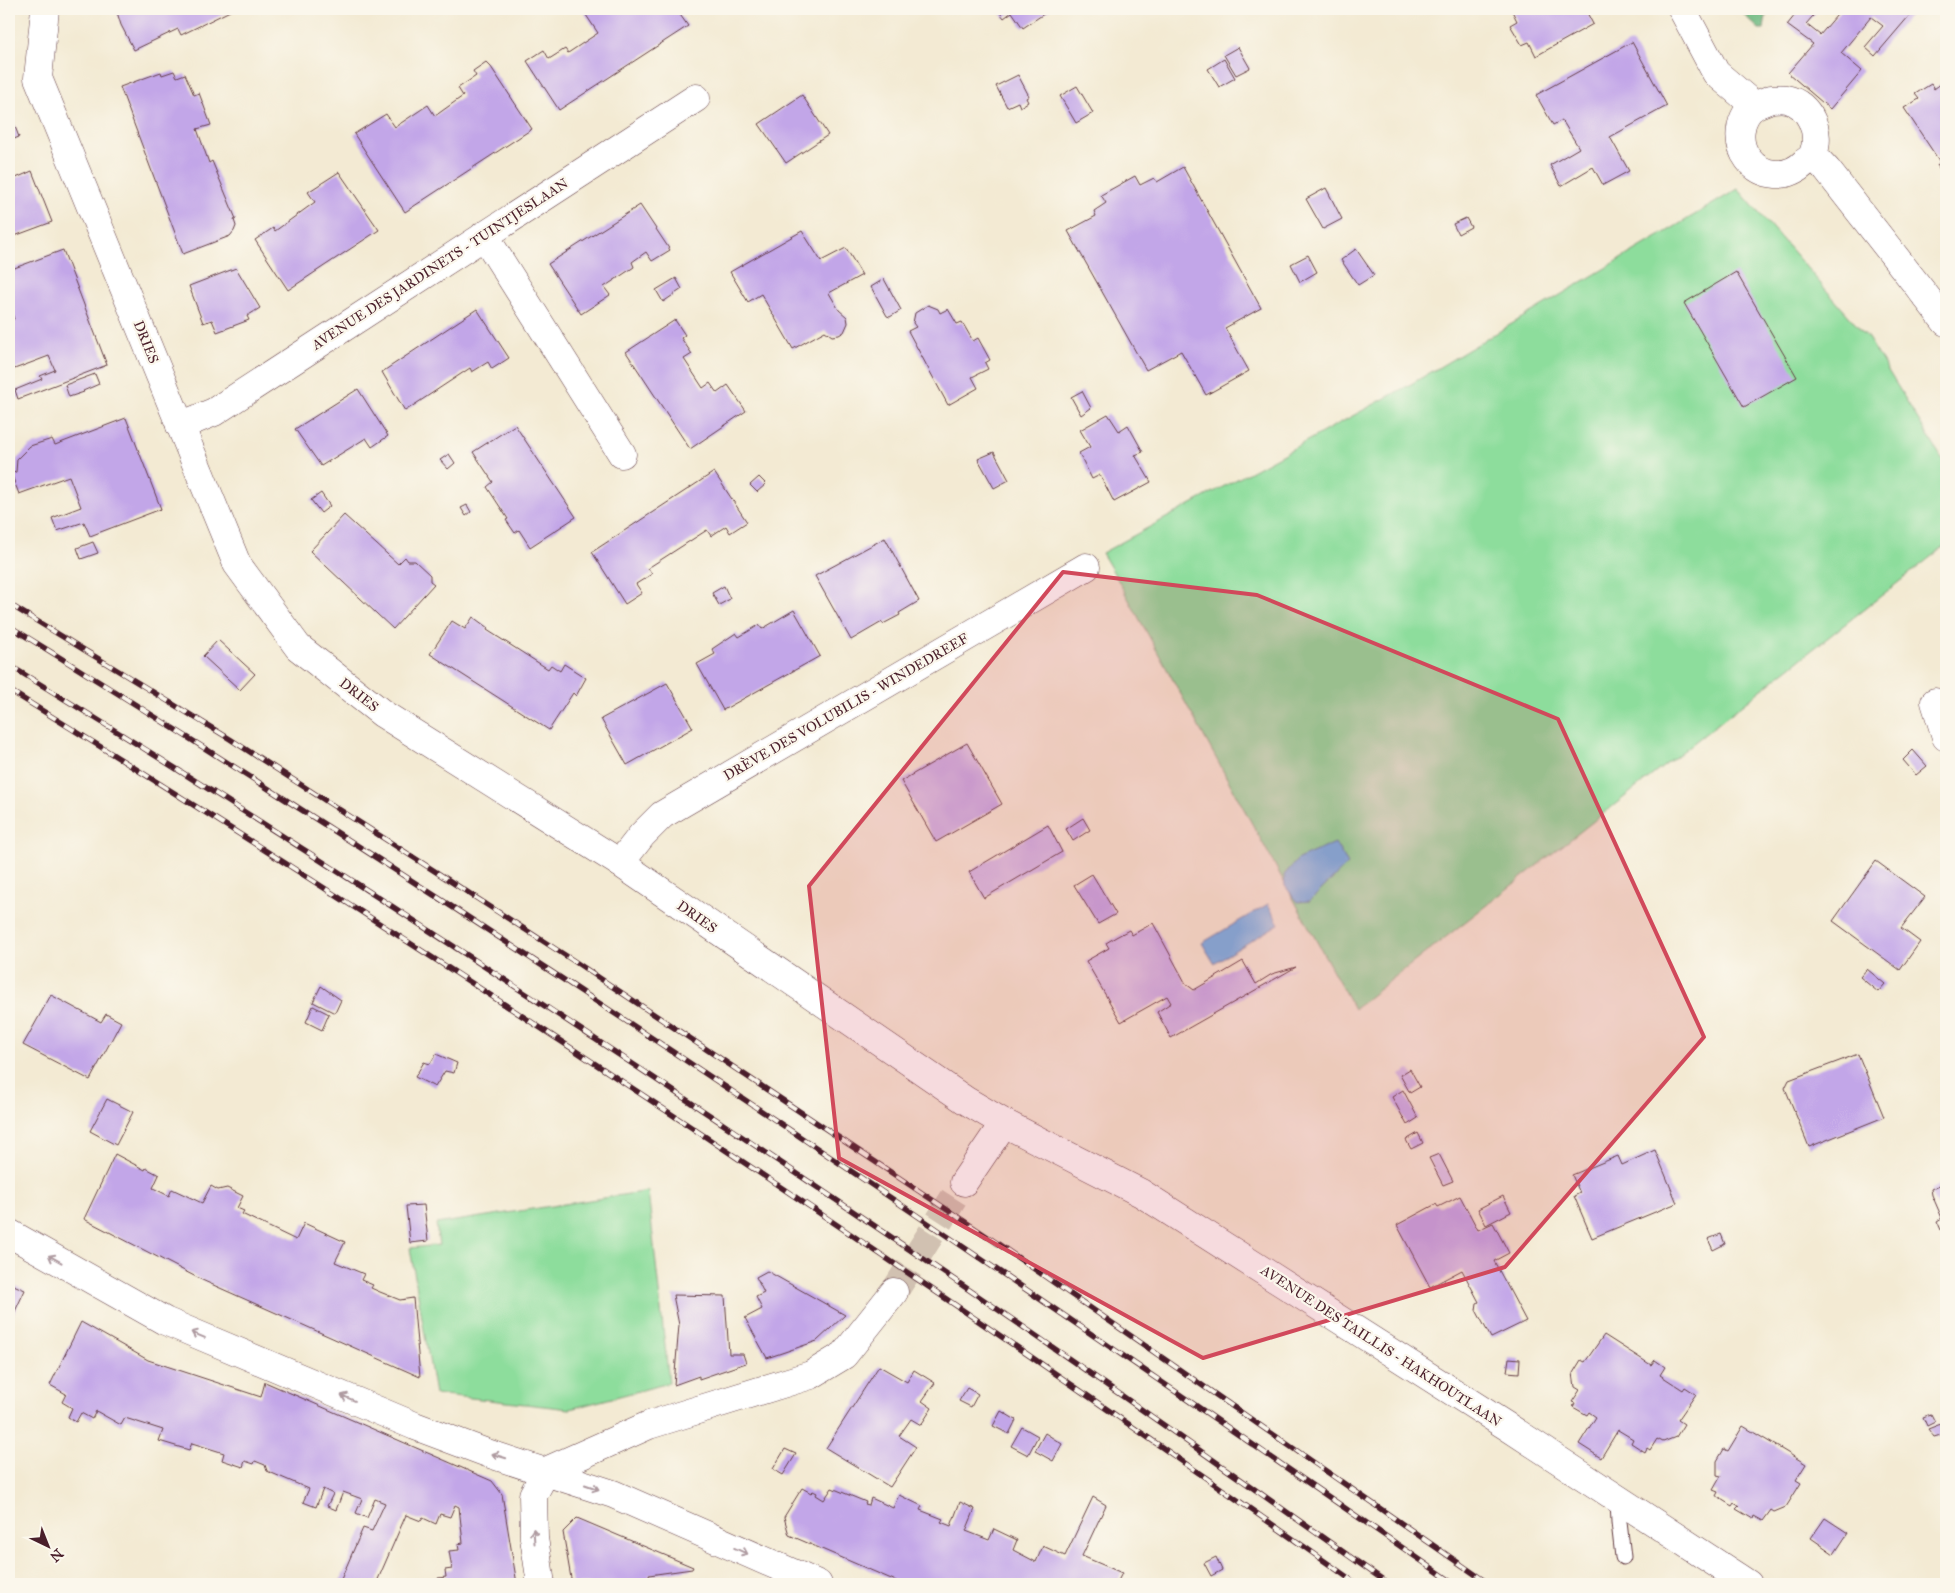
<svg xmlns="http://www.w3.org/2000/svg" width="1955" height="1593" viewBox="0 0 1955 1593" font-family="'IM FELL Great Primer',serif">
<rect width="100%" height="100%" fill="#fbf7ec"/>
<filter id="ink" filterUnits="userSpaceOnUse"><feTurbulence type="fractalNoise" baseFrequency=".02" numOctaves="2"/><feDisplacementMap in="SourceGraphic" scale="10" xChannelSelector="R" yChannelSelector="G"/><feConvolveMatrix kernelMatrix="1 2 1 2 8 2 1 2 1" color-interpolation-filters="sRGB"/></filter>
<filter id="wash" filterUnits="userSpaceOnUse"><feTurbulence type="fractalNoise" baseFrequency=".0096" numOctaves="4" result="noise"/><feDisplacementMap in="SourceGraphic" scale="20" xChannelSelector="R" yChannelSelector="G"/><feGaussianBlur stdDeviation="1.12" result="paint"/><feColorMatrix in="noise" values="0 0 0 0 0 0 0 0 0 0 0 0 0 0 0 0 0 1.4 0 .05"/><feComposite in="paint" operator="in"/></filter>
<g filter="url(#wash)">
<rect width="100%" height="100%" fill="#f3ead3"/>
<path fill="#8ddd9c" stroke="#6c7e64" d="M 1738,189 L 1868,338 L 1946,465 L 1946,545 L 1354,1009 L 1118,580 L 1102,553 L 1411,384 Z
M 648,1191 L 669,1383 L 570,1409 L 435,1394 L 410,1248 L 439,1245 L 436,1224 Z"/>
<path fill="#72bc84" stroke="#5e6e58" d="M 1738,9 L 1767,9 L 1764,29 L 1759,29 Z"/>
<path fill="#73b4e7" stroke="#5e6a89" d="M 1335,843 L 1348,864 L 1310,901 L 1298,902 L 1285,886 L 1284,875 L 1298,859 Z
M 1268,904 L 1279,924 L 1214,963 L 1202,943 Z"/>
<g id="blocks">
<path fill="#c2a6e8" d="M 116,9 L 234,9 L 181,35 L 178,29 L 134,50 L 121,25 Z
M 582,9 L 676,9 L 688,26 L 559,110 L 527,61 L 544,50 L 549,59 L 565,49 L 568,53 L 598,33 Z
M 997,9 L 1051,9 L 1023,28 L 1012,12 L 1004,18 Z
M 1511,9 L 1585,9 L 1593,24 L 1536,56 L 1529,42 L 1522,45 L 1510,25 L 1517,21 Z
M 1800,9 L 1819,9 L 1806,24 L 1820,35 L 1842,9 L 1915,9 L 1875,56 L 1865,47 L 1883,26 L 1871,17 L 1841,53 L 1862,71 L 1830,109 L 1788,73 L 1813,44 L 1787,25 Z
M 1632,42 L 1667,106 L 1610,137 L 1629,171 L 1603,185 L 1593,167 L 1561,186 L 1550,165 L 1579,148 L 1562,120 L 1553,125 L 1536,95 Z
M 1238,47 L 1250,68 L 1236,75 L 1224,55 Z
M 1224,59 L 1235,78 L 1219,87 L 1208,69 Z
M 486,62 L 491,67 L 532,129 L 405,212 L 354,134 L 386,114 L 395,127 L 428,105 L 435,116 L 463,96 L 458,88 L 476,76 L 473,71 Z
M 174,71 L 177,77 L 185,74 L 194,95 L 199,93 L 211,125 L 197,129 L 209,163 L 212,161 L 236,219 L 234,220 L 236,226 L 234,231 L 230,236 L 183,254 L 120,87 L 161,72 L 162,75 Z
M 1018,75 L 1029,96 L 1026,98 L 1028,102 L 1020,107 L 1018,102 L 1007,107 L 996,86 Z
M 1946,80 L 1946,178 L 1937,165 L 1940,162 L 1904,108 L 1919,99 L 1915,94 L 1931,84 L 1934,89 Z
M 1077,86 L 1093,113 L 1076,123 L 1060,96 Z
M 802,95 L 828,135 L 786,163 L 759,124 Z
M 9,111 L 19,137 L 9,141 Z
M 1183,167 L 1261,308 L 1225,328 L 1249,371 L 1206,395 L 1181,351 L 1146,370 L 1068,231 L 1096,216 L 1094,211 L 1106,203 L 1101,195 L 1135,176 L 1140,185 L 1154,178 L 1157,182 Z
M 32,171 L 52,222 L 9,238 L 9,181 Z
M 339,172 L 379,230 L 288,290 L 255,240 L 273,228 L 275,231 L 315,202 L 308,192 Z
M 1326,188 L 1342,219 L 1323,229 L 1306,199 Z
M 640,205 L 670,250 L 652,261 L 646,252 L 632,262 L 634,267 L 604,287 L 610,295 L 581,314 L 548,264 Z
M 1466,218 L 1471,227 L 1458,234 L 1453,224 Z
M 802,231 L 821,261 L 846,248 L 862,275 L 829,293 L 839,310 L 847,317 L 848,323 L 844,332 L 839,335 L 832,336 L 825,331 L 793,349 L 761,294 L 748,302 L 730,272 Z
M 1356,249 L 1374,275 L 1358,285 L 1341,260 Z
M 63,250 L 107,365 L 18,399 L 15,390 L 42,379 L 40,376 L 55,370 L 49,356 L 9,371 L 9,321 L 14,319 L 9,305 L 9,270 Z
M 1308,255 L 1317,272 L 1300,282 L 1291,264 Z
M 236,268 L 260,308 L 247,316 L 249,320 L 217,332 L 212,320 L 203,323 L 189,286 Z
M 1736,272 L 1797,377 L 1744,407 L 1684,303 Z
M 676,278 L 682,289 L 663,302 L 656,290 Z
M 884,279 L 901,310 L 890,317 L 887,316 L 871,287 Z
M 928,305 L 938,309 L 940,313 L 948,309 L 957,324 L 962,322 L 973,341 L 978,338 L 990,360 L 985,363 L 988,369 L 972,377 L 978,388 L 948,405 L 908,331 L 916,327 L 913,323 L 915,313 Z
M 477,309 L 509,358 L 492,369 L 488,362 L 472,372 L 470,368 L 405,411 L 382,372 Z
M 675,320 L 685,335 L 681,338 L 692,354 L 684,359 L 703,388 L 710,383 L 717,393 L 728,385 L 746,411 L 690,449 L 626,352 Z
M 95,374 L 99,384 L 83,391 L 84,392 L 69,397 L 65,385 Z
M 358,389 L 388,436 L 372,447 L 366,438 L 321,466 L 295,429 Z
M 1082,391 L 1091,408 L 1081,415 L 1071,397 Z
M 1108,414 L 1119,431 L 1128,425 L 1143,452 L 1135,455 L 1151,482 L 1114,502 L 1100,475 L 1092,479 L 1079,453 L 1090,447 L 1080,430 Z
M 126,418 L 161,509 L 90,536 L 84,522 L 57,531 L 52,518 L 81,507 L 69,476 L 19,494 L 11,473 L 16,472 L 17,459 L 30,446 L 52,439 L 55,445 Z
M 515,425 L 576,517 L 530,547 L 519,530 L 515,533 L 506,520 L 508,519 L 487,487 L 493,482 L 473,452 Z
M 994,452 L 1009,480 L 994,488 L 978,459 Z
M 449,454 L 455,463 L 448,469 L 440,460 Z
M 714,472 L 747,522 L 730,533 L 726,526 L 711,536 L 707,530 L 648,568 L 652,574 L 636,584 L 642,593 L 625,604 L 592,552 Z
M 759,477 L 766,484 L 757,492 L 750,485 Z
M 321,493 L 330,506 L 321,513 L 311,500 Z
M 467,505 L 471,512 L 466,516 L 461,508 Z
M 344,515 L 398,564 L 405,557 L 408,561 L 415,561 L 430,575 L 430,581 L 434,584 L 393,629 L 310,551 Z
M 885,538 L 919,601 L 899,613 L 900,615 L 883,624 L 882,622 L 851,640 L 815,576 Z
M 93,542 L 98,553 L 81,559 L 77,548 Z
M 724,586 L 730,599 L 719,605 L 712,593 Z
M 794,610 L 820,656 L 723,710 L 697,664 L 715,654 L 712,649 L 736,633 L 739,637 L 759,625 L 762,629 Z
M 473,617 L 488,628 L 487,630 L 548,669 L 551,665 L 560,671 L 564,664 L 586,678 L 576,696 L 573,693 L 549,730 L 430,654 L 452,621 L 465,629 Z
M 218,640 L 255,674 L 240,690 L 203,656 Z
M 667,683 L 693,728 L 627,765 L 601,719 Z
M 967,743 L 1002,804 L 936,842 L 901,781 Z
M 1913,750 L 1927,766 L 1916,775 L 1903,760 Z
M 1083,818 L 1090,830 L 1073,841 L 1066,829 Z
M 1048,825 L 1062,852 L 984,898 L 969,872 Z
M 1876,861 L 1925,897 L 1901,928 L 1920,942 L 1900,970 L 1833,921 Z
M 1092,874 L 1116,914 L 1098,924 L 1074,885 Z
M 1153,923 L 1186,984 L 1194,990 L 1243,961 L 1256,984 L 1272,974 L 1296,967 L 1171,1038 L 1157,1012 L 1171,1003 L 1167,996 L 1121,1022 L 1086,961 L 1109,948 L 1106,943 L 1116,937 L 1129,930 L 1132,935 Z
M 1867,969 L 1885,984 L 1878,992 L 1860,977 Z
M 321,986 L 341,1000 L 335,1013 L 313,1002 Z
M 51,995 L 101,1022 L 106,1014 L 121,1022 L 90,1080 L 23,1045 Z
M 313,1006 L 329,1014 L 322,1030 L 306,1022 Z
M 436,1054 L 457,1063 L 454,1073 L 445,1071 L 435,1087 L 415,1077 L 424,1062 L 430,1064 Z
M 1858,1054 L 1884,1117 L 1809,1147 L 1785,1088 L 1789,1080 Z
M 1410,1069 L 1420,1087 L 1410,1093 L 1400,1075 Z
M 1403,1090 L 1418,1118 L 1407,1125 L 1392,1097 Z
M 107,1099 L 133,1112 L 116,1145 L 90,1131 Z
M 1418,1133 L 1423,1143 L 1411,1149 L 1406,1140 Z
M 1655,1150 L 1677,1203 L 1592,1238 L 1574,1196 L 1580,1193 L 1572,1175 L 1618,1156 L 1622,1165 Z
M 115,1154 L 145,1170 L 146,1168 L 159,1175 L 153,1188 L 169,1196 L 172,1189 L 202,1203 L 211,1186 L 218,1190 L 227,1188 L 243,1196 L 237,1208 L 244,1211 L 242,1214 L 296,1240 L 304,1223 L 345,1242 L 335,1262 L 364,1274 L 361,1280 L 373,1285 L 371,1288 L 380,1292 L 400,1300 L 413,1298 L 420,1377 L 202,1280 L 84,1219 Z
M 1439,1154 L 1453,1181 L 1443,1185 L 1429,1158 Z
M 1946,1182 L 1946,1241 L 1937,1221 L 1942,1218 L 1932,1195 L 1931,1189 Z
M 1460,1196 L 1478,1230 L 1493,1223 L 1509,1253 L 1494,1261 L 1526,1321 L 1491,1338 L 1476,1310 L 1477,1303 L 1479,1302 L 1462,1270 L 1430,1287 L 1397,1225 L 1436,1204 L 1438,1207 Z
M 1503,1196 L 1511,1212 L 1486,1225 L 1478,1209 Z
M 424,1205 L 428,1241 L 410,1243 L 406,1206 Z
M 1721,1234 L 1725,1244 L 1713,1250 L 1708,1239 Z
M 767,1271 L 845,1315 L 817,1341 L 767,1358 L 745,1318 L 762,1309 L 756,1297 L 764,1293 L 756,1277 Z
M 9,1283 L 25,1290 L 9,1324 Z
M 673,1295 L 725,1296 L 729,1354 L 743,1354 L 746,1363 L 699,1379 L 699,1376 L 674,1385 L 679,1325 Z
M 81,1322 L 148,1360 L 261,1397 L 265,1382 L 492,1481 L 502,1494 L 517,1584 L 439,1584 L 438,1578 L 446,1577 L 445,1570 L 452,1569 L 449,1551 L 459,1550 L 458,1544 L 463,1543 L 459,1507 L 455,1505 L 450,1517 L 440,1514 L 436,1524 L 423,1518 L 421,1521 L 406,1515 L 376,1584 L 339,1584 L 363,1528 L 372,1531 L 385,1503 L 375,1499 L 367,1518 L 356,1513 L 362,1499 L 343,1492 L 336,1510 L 327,1506 L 333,1494 L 323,1489 L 316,1507 L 303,1502 L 309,1489 L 267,1471 L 265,1465 L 255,1461 L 254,1464 L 245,1461 L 243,1467 L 222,1460 L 224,1453 L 192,1443 L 189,1450 L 159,1441 L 163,1430 L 125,1418 L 121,1425 L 96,1411 L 92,1419 L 81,1413 L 76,1422 L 68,1417 L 72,1408 L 62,1402 L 66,1394 L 50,1385 Z
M 1604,1335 L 1651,1365 L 1655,1360 L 1665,1367 L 1660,1375 L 1683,1390 L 1685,1387 L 1696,1394 L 1678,1420 L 1684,1424 L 1676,1437 L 1663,1442 L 1657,1439 L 1650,1450 L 1647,1448 L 1645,1452 L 1631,1443 L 1633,1439 L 1618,1430 L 1601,1458 L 1579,1444 L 1596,1417 L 1589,1412 L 1587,1415 L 1573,1407 L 1575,1403 L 1572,1402 L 1580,1390 L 1575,1387 L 1573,1373 L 1581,1360 L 1585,1362 Z
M 1509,1358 L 1520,1359 L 1519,1373 L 1507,1372 Z
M 879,1366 L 907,1382 L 914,1370 L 935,1383 L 922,1401 L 932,1408 L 921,1425 L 911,1419 L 899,1436 L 916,1447 L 890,1487 L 826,1448 Z
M 967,1388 L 978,1394 L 971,1407 L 959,1401 Z
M 1001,1411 L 1016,1420 L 1009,1434 L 993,1426 Z
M 1931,1414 L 1935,1422 L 1927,1426 L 1923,1417 Z
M 1946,1422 L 1946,1439 L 1944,1434 L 1934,1437 L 1928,1429 Z
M 1743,1426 L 1806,1464 L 1796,1480 L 1801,1483 L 1786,1507 L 1774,1512 L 1771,1510 L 1763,1521 L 1754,1516 L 1753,1519 L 1736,1509 L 1739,1506 L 1734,1503 L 1732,1506 L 1716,1496 L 1718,1492 L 1713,1490 L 1721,1476 L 1717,1475 L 1717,1461 L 1724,1449 L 1728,1451 Z
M 1022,1427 L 1038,1436 L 1028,1455 L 1011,1446 Z
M 1045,1433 L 1062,1444 L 1053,1461 L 1035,1451 Z
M 785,1449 L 796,1454 L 783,1475 L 773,1469 Z
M 802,1488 L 811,1493 L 813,1491 L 817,1493 L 816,1495 L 824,1500 L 832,1488 L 866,1502 L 865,1504 L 869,1505 L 871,1498 L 893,1508 L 899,1495 L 922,1506 L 920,1510 L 943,1519 L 941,1522 L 951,1526 L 960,1502 L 975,1509 L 966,1531 L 989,1540 L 994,1529 L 1017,1540 L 1013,1550 L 1036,1562 L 1043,1546 L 1065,1556 L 1093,1497 L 1106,1505 L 1082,1556 L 1122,1573 L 1117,1583 L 1121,1584 L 903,1584 L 789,1535 L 784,1517 Z
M 577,1518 L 603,1529 L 693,1567 L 692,1569 L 649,1575 L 651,1584 L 572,1584 L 563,1532 Z
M 1825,1518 L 1848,1533 L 1834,1554 L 1811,1538 Z
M 1216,1557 L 1222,1570 L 1211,1576 L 1204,1563 Z"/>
</g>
</g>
<g filter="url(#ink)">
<use href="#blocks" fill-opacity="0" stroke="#633d44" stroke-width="1"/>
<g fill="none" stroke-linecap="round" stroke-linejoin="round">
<path stroke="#d1c1b1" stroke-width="28" stroke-dasharray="28 14" stroke-linecap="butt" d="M 894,1292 L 964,1182"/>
<g stroke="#633d44" stroke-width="17">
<path id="service" d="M 1618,1500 L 1619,1522 L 1623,1557"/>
</g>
<g stroke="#633d44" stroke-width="29">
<path id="minor" d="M 1682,9 L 1716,73 L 1755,106
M 1771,99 C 1775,99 1781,98 1786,99 C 1809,103 1822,133 1813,154 C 1812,157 1808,160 1805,162 C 1789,179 1762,178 1748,159 C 1736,143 1738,116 1756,105 C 1761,103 1766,101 1771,99 Z
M 1813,155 L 1827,170 L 1946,322
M 484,235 L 622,454
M 180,426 L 214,412 L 696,98
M 1935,702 L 1946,737
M 620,863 L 642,835 L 662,815 L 1086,567
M 964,1182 L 1004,1123
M 9,1233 L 165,1321 L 415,1426 L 487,1453 L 613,1494 L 818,1584
M 541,1584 L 534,1538 L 533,1495 L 546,1471 L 649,1425 L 811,1375 L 844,1355 L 894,1292"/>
</g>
<g stroke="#633d44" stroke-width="29">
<path id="tertiary" d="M 45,9 L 38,78 L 237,564 L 298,647 L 383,714 L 620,863 L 965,1100 L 1004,1123 L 1141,1193 L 1508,1427 L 1748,1584"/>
</g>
<use href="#service" stroke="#fff" stroke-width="15"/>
<use href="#minor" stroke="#fff" stroke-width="28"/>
<use href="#tertiary" stroke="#fff" stroke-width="28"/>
<g stroke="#4a1f2b" stroke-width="5.5">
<path id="rail" d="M 9,604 L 230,739 L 574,961 L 991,1239 L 1489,1584
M 9,626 C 501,929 979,1255 1455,1584
M 9,665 C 331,862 647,1071 959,1283 C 1104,1381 1246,1484 1389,1584
M 9,690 C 468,973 917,1273 1357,1584"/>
</g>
<use href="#rail" stroke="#fbf7ec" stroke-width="4" stroke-dasharray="11" stroke-linecap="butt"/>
</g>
<defs><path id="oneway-shaft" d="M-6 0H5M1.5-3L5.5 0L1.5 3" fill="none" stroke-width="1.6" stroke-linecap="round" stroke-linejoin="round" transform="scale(1.25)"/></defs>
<g stroke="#ae9aa0">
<use href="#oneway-shaft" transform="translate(55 1259) rotate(-151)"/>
<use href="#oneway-shaft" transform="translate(198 1335) rotate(-157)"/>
<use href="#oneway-shaft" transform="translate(348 1398) rotate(-157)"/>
<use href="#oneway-shaft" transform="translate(499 1456) rotate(-163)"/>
<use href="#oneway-shaft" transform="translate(592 1487) rotate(19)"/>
<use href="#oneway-shaft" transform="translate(534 1536) rotate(-94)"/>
<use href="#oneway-shaft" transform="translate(741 1551) rotate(24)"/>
</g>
</g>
<path fill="#d1495b" fill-opacity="0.2" stroke="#d1495b" stroke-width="4" stroke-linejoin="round" d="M 1063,572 L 1257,595 L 1558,719 L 1704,1037 L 1505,1267 L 1203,1358 L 839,1158 L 809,886 Z"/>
<g text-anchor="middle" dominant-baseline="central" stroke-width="4.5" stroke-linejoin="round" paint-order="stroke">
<g font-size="14" fill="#4a1f2b" stroke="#fbf7ec">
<text transform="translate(440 264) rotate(-33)">AVENUE DES JARDINETS - TUINTJESLAAN</text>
<text transform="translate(146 342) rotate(68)">DRIES</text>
<text transform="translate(359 695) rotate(38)">DRIES</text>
<text transform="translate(846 707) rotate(-30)">DRÈVE DES VOLUBILIS - WINDEDREEF</text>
<text transform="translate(697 917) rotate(35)">DRIES</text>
<text transform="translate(1381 1346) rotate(33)">AVENUE DES TAILLIS - HAKHOUTLAAN</text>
</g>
</g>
<rect width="1955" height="1593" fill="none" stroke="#fbf7ec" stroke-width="30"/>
<g transform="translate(48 1546) rotate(137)" stroke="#fbf7ec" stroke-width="4" paint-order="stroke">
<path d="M0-4L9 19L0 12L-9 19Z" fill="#4a1f2b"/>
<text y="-8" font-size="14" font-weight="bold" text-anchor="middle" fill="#4a1f2b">N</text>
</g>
</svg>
